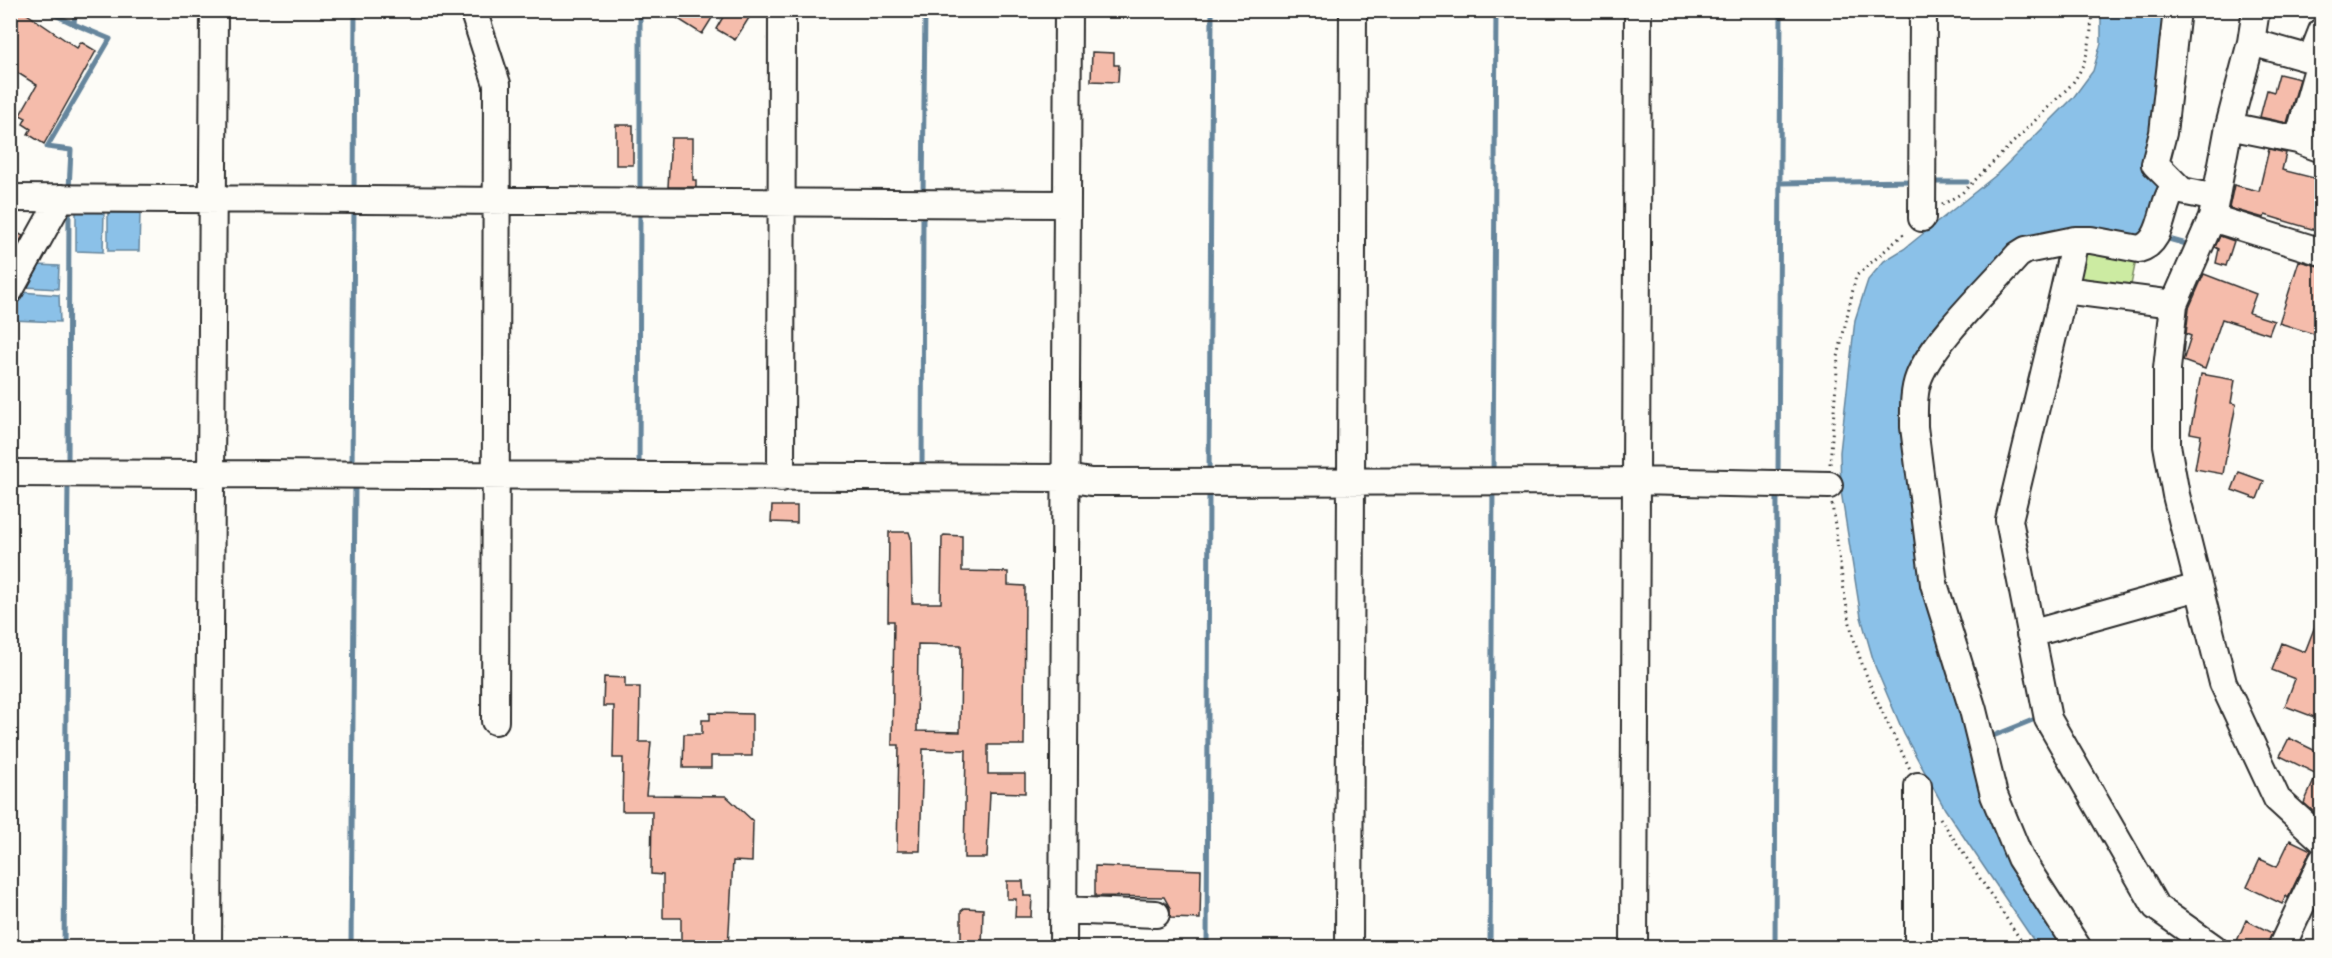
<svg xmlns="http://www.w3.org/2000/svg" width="2332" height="958" viewBox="0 0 2332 958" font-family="'Playpen Sans',sans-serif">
<rect width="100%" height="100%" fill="#fdfcf7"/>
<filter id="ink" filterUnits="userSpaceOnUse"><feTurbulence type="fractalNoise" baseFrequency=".0167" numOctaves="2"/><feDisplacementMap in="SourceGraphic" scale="12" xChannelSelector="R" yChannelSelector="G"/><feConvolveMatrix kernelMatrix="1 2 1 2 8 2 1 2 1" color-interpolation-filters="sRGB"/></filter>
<g filter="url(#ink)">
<path fill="#cceba2" stroke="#7c8b66" stroke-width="1.5" d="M 2081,251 L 2137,255 L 2129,295 L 2074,288 Z"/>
<path fill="#8bc1e8" stroke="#65859c" stroke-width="1.5" d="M 2101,11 L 2166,11 L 2152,133 L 2142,170 L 2159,183 L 2162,191 L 2141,239 L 2021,241 L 1910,372 L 1930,611 L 2068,947 L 2038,947 L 1945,809 L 1904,734 L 1875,666 L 1861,617 L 1841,491 L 1840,452 L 1855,320 L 1868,280 L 1884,261 L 1904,249 L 1995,176 L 2073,98 L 2093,71 L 2101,43 Z
M 76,211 L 104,212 L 103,252 L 76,251 Z
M 108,213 L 140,213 L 139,251 L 108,251 Z
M 37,265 L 59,266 L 58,289 L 25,287 Z
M 21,292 L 59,295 L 60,322 L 11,320 L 10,313 Z"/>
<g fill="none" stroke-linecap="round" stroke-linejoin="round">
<path stroke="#65859c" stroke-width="5" d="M 45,10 L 74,24
M 640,10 L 640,195
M 1929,182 L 1967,182
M 1780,183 L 1914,181
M 69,189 L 71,150 L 47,147 L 110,39 L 74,24 L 75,10
M 354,192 L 355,10
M 923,196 L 925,10
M 2165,238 L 2190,245
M 68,466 L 69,206
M 352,468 L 354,208
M 639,468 L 640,207
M 922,471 L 923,211
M 1493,474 L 1496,10
M 1209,475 L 1212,10
M 1778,476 L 1781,10
M 1988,738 L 2040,717
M 64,948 L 68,481
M 351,948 L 355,484
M 1207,948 L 1209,490
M 1490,948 L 1493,487
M 1775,948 L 1777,490"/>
</g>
<path fill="#f5bcab" stroke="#2b2b2b" stroke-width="1.5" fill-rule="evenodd" d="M 10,10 L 21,10 L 77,48 L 81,42 L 96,51 L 44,144 L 28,134 L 31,129 L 23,124 L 26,118 L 20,115 L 37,85 L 10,68 Z
M 664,10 L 700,10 L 712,18 L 702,34 Z
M 727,10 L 754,10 L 735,40 L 716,29 Z
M 1092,52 L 1114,53 L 1114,65 L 1119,65 L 1118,82 L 1091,81 Z
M 2279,74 L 2300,79 L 2287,123 L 2260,117 L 2267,90 L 2274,92 Z
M 616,125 L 633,125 L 633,165 L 616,165 Z
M 671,138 L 693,138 L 693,180 L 696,180 L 696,187 L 668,187 Z
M 2269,149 L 2286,153 L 2282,170 L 2322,180 L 2322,232 L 2265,215 L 2264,218 L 2229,208 L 2234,185 L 2259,191 Z
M 10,229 L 23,236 L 10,258 Z
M 2220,236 L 2234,241 L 2226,266 L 2216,263 L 2219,249 L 2215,247 Z
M 2299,261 L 2322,267 L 2322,320 L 2317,335 L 2279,323 Z
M 2204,274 L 2256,294 L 2249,313 L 2274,321 L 2269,334 L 2222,319 L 2205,369 L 2183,361 L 2191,336 L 2186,334 L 2189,308 Z
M 2201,374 L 2235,380 L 2231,403 L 2236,404 L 2223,474 L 2195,469 L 2201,435 L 2190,433 Z
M 2239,472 L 2264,481 L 2257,499 L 2232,490 Z
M 772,506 L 797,506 L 797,523 L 771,522 Z
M 889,532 L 909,532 L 911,538 L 912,603 L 941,603 L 942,537 L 944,535 L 962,536 L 962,571 L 1008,572 L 1008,585 L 1025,586 L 1024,745 L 988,745 L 988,774 L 1025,774 L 1025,793 L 990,792 L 987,858 L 964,858 L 966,750 L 923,749 L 920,851 L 897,851 L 899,745 L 892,745 L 894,621 L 888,621 ZM 918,644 L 961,645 L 960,732 L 917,731 Z
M 2320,613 L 2322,613 L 2322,720 L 2285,706 L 2295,679 L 2272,670 L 2282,643 L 2305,652 Z
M 604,677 L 625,678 L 625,687 L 640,687 L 639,742 L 651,742 L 646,795 L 726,796 L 753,821 L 752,862 L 733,861 L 728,948 L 681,948 L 681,918 L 663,918 L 663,875 L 651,874 L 652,811 L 622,811 L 623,758 L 613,758 L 614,706 L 603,706 Z
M 710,713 L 752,714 L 752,756 L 711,756 L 711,768 L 683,768 L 684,734 L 702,734 L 702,720 L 710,720 Z
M 2289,738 L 2322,754 L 2322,819 L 2304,803 L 2317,774 L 2280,756 Z
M 2290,840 L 2311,850 L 2288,898 L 2286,896 L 2282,904 L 2247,887 L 2260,859 L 2277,867 Z
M 1095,866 L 1201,870 L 1200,919 L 1170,918 L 1170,908 L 1164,897 L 1095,896 Z
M 1007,881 L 1023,881 L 1024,896 L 1032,896 L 1031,917 L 1015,917 L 1016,899 L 1007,899 Z
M 965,908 L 983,909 L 982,948 L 964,948 L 961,945 L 961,911 Z
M 2246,920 L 2272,933 L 2266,948 L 2234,948 Z"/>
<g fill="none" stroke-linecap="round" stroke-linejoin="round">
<g stroke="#2b2b2b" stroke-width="30">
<path id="minor" d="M 473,10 L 497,84 L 495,721
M 2177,10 L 2163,133 L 2155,164 L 2182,191 L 2216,198
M 2322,31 L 2311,59 L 2251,42 L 2229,126 L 2212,218 L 2174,304 L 2167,369 L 2167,445 L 2176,495 L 2223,683 L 2277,799 L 2322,840
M 2251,42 L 2256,10
M 2229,126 L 2298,140 L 2319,65 L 2311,59
M 2298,140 L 2322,149
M 10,198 L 1067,204
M 1922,218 L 1923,10
M 2212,218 L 2322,252
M 2075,240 L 2026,250 L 2018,255 C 1991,286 1933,341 1919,377 C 1913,392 1914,410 1914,427 L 1934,584 L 1973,710 L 1994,795 L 2020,858 L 2078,948
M 10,290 L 61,198
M 2064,290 L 2009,520 L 2048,719 L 2156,907 L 2214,948
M 2174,304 L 2064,290 L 2075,240 L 2091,240 L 2139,249 C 2165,242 2160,203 2175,186
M 10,473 L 1066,478 L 1091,482 L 1635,481 L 1829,485
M 781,478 L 782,10
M 2030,634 L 2198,587
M 1918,786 L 1918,948
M 1063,910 L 1156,914
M 208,948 L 214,10
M 1063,948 L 1068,10
M 1349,948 L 1353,10
M 1634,948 L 1638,10
M 2281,948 L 2322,861"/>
</g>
<path stroke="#2b2b2b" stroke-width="3" stroke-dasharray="1.5 4.5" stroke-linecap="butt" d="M 1942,205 L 1962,193 L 2072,84 C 2089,60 2091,40 2092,10
M 1830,464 L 1838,357 L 1856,276 L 1906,232
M 1832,504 C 1838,545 1842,587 1851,628 C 1863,677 1888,723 1910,769
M 1940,818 L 2026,948"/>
<use href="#minor" stroke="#fdfcf7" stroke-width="26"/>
</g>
</g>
<rect width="2332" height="958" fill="none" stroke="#fdfcf7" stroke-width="36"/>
<rect x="18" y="18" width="2296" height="922" fill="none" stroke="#2b2b2b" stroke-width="2" filter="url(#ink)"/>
</svg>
